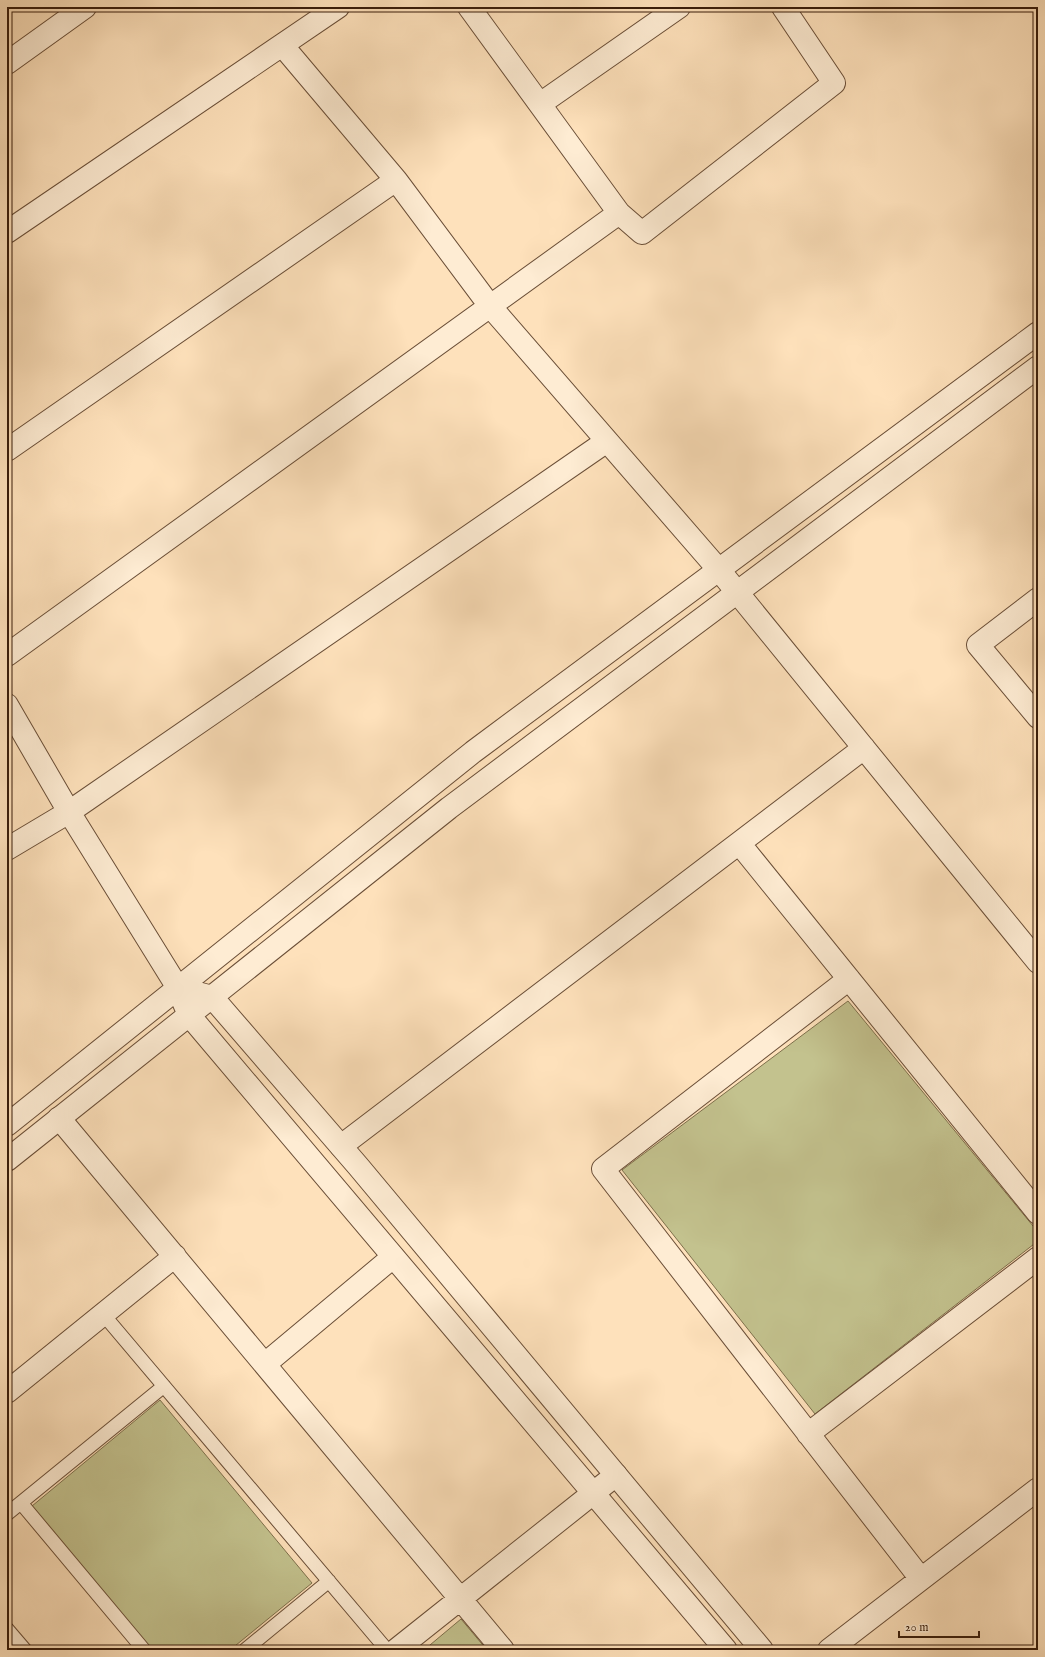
<svg xmlns="http://www.w3.org/2000/svg" width="1045" height="1657" viewBox="0 0 1045 1657" font-family="'IM FELL English',serif">
<rect width="100%" height="100%" fill="#fee1bb"/>
<filter id="stains"><feTurbulence type="fractalNoise" baseFrequency=".005" numOctaves="4"/><feColorMatrix values="0 0 0 0 .2 0 0 0 0 .09 0 0 0 0 .02 0 0 0 .5 -.17"/></filter>
<radialGradient id="worn" r=".72"><stop offset=".6" stop-color="#630" stop-opacity="0"/><stop offset="1" stop-color="#630" stop-opacity=".3"/></radialGradient>
<path fill="#c3c28e" stroke="#7e704c" d="M 848,1001 L 1038,1232 L 1038,1241 L 815,1414 L 622,1170 Z
M 160,1400 L 312,1583 L 230,1650 L 151,1650 L 32,1506 Z
M 461,1619 L 487,1650 L 424,1650 Z"/>
<g fill="none" stroke-linecap="round" stroke-linejoin="round">
<g stroke="#6a4e37" stroke-width="15">
<path id="service" d="M 103,1314 L 387,1650
M 21,1503 L 144,1650
M 7,1514 L 164,1386
M 7,1629 L 25,1650
M 245,1650 L 329,1581"/>
</g>
<g stroke="#6a4e37" stroke-width="24">
<path id="minor" d="M 469,7 L 619,213 L 642,233 L 834,83 L 783,7
M 282,45 L 396,180
M 7,63 L 85,7
M 540,104 L 679,7
M 7,232 L 338,7
M 7,450 L 396,180 L 490,306 L 719,570 L 1038,962
M 1038,599 L 978,645 L 1038,717
M 7,655 L 619,213
M 7,705 L 69,812 L 178,988
M 739,843 L 1038,1213
M 7,849 L 69,812 L 607,441
M 849,979 L 603,1169 L 921,1579
M 59,1118 L 503,1650
M 341,1146 L 864,748
M 265,1364 L 393,1257
M 7,1392 L 175,1256
M 808,1434 L 1038,1258
M 396,1650 L 616,1475
M 829,1650 L 1038,1489"/>
</g>
<g stroke="#6a4e37" stroke-width="24">
<path id="tertiary" d="M 197,993 L 212,997 L 358,1166 L 762,1650
M 183,1001 L 189,1015 L 726,1650
M 7,1125 L 473,752 L 1038,333
M 7,1160 L 449,808 L 1038,367"/>
</g>
<use href="#service" stroke="#feecd3" stroke-width="13"/>
<use href="#minor" stroke="#feecd3" stroke-width="22"/>
<use href="#tertiary" stroke="#feecd3" stroke-width="22"/>
</g>
<rect width="1045" height="1657" fill="none" stroke="#fee1bb" stroke-width="24"/>
<rect x="8" y="8" width="1029" height="1641" fill="none" stroke="#391d0b" stroke-width="2"/>
<rect x="12" y="12" width="1021" height="1633" fill="none" stroke="#391d0b"/>
<path d="M899 1631v6h80v-6" fill="none" stroke="#391d0b" stroke-width="2"/>
<text x="905" y="1631" font-size="12" fill="#391d0b" stroke="#feecd3" stroke-width="3" paint-order="stroke">20 m</text>
<rect width="100%" height="100%" filter="url(#stains)"/>
<rect width="100%" height="100%" fill="url(#worn)"/>
</svg>
